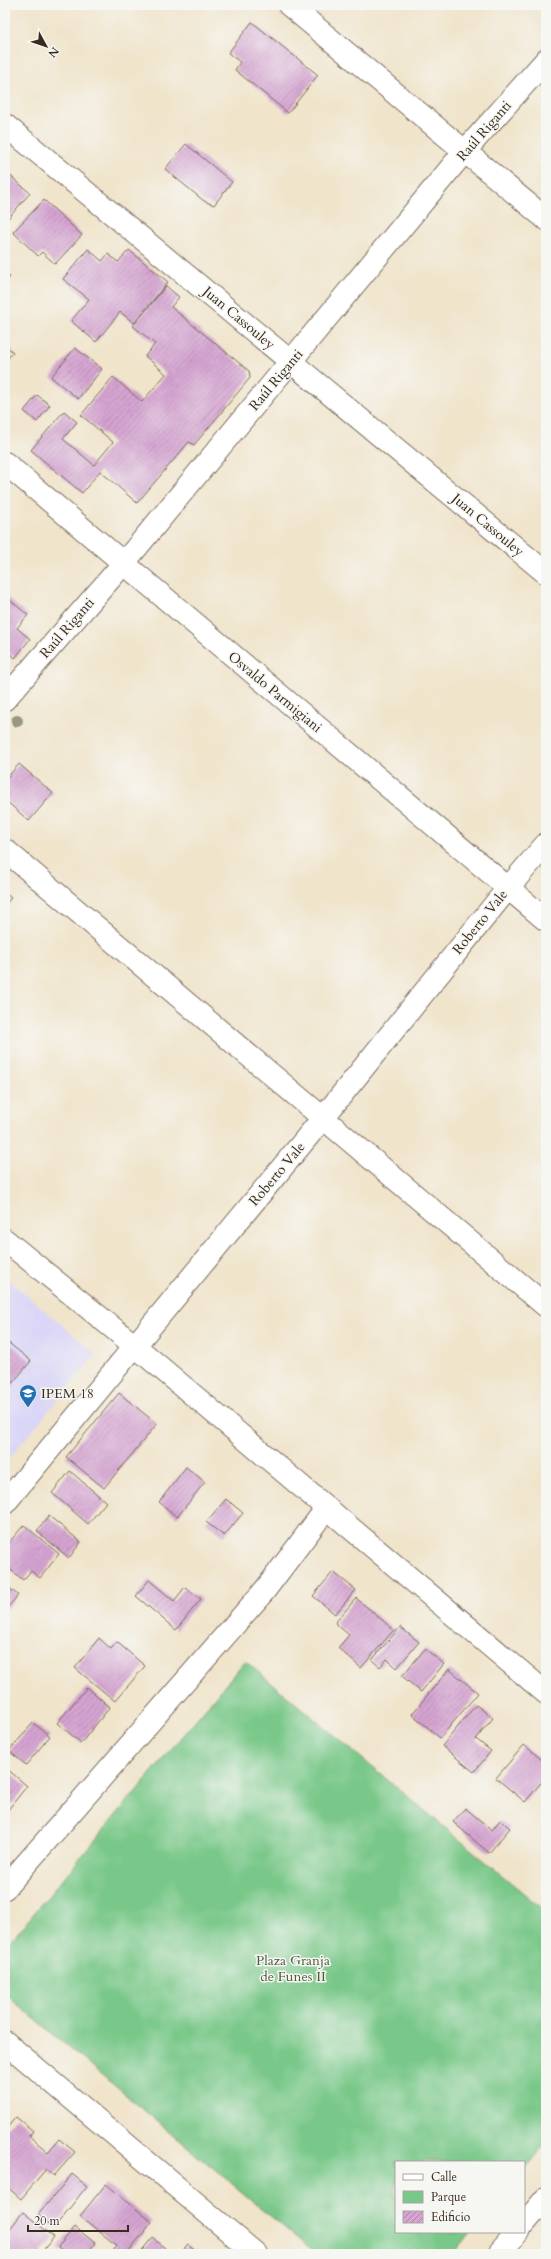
<svg xmlns="http://www.w3.org/2000/svg" width="551" height="2259" viewBox="0 0 551 2259" font-family="Cardo,serif">
<defs>
<pattern id="building-hatch" width="6" height="6" patternUnits="userSpaceOnUse"><rect width="6" height="6" fill="#d5a4d2"/><path d="M-1 1l2-2M0 6l6-6M5 7l2-2" fill="none" stroke="#ae86aa"/></pattern>
</defs>
<rect width="100%" height="100%" fill="#f6f6f2"/>
<filter id="ink" filterUnits="userSpaceOnUse"><feTurbulence type="fractalNoise" baseFrequency=".025" numOctaves="2"/><feDisplacementMap in="SourceGraphic" scale="8" xChannelSelector="R" yChannelSelector="G"/><feConvolveMatrix kernelMatrix="1 2 1 2 8 2 1 2 1" color-interpolation-filters="sRGB"/></filter>
<filter id="wash" filterUnits="userSpaceOnUse"><feTurbulence type="fractalNoise" baseFrequency=".012" numOctaves="4" result="noise"/><feDisplacementMap in="SourceGraphic" scale="16" xChannelSelector="R" yChannelSelector="G"/><feGaussianBlur stdDeviation="0.9" result="paint"/><feColorMatrix in="noise" values="0 0 0 0 0 0 0 0 0 0 0 0 0 0 0 0 0 1.4 0 .05"/><feComposite in="paint" operator="in"/></filter>
<g filter="url(#wash)">
<rect width="100%" height="100%" fill="#f0e4cb"/>
<path fill="#dad6f7" d="M 5,1277 L 96,1354 L 5,1463 Z"/>
<path fill="#79c889" stroke="#5a7954" d="M 245,1661 L 546,1912 L 546,2143 L 524,2169 L 524,2162 L 396,2162 L 396,2232 L 472,2232 L 453,2254 L 316,2254 L 5,1994 L 5,1948 Z"/>
<g id="blocks">
<path fill="url(#building-hatch)" d="M 252,22 L 318,75 L 288,113 L 235,70 L 240,62 L 228,53 Z
M 186,144 L 232,182 L 214,205 L 204,201 L 165,169 Z
M 5,171 L 30,193 L 5,222 Z
M 44,200 L 82,235 L 55,264 L 42,252 L 38,256 L 13,232 Z
M 88,249 L 102,261 L 108,254 L 118,262 L 129,250 L 168,282 L 134,323 L 120,312 L 96,342 L 71,321 L 89,299 L 63,279 Z
M 5,272 L 10,277 L 5,283 Z
M 166,286 L 179,297 L 171,307 L 249,371 L 250,378 L 194,445 L 189,442 L 137,503 L 100,471 L 82,493 L 31,450 L 64,411 L 77,422 L 63,439 L 94,465 L 113,442 L 81,415 L 113,377 L 142,402 L 166,374 L 145,356 L 155,344 L 133,326 Z
M 5,345 L 13,352 L 5,362 Z
M 75,348 L 102,369 L 78,399 L 51,377 Z
M 37,395 L 50,405 L 37,422 L 24,411 Z
M 5,596 L 28,615 L 17,628 L 30,639 L 15,658 L 5,649 Z
M 19,764 L 53,793 L 29,821 L 5,800 L 5,780 Z
M 5,893 L 11,898 L 5,905 Z
M 5,1340 L 31,1361 L 5,1392 Z
M 119,1393 L 157,1424 L 104,1488 L 66,1457 Z
M 186,1467 L 205,1482 L 177,1517 L 159,1502 Z
M 70,1471 L 106,1502 L 88,1524 L 52,1493 Z
M 226,1499 L 243,1513 L 224,1536 L 206,1522 Z
M 49,1516 L 81,1542 L 69,1558 L 37,1531 Z
M 24,1525 L 59,1554 L 40,1578 L 31,1571 L 23,1580 L 5,1565 L 5,1547 Z
M 333,1572 L 356,1590 L 335,1614 L 313,1596 Z
M 149,1580 L 174,1601 L 185,1587 L 201,1599 L 176,1630 L 136,1596 Z
M 5,1585 L 18,1595 L 5,1611 Z
M 356,1598 L 394,1630 L 361,1668 L 338,1648 L 349,1635 L 335,1623 Z
M 400,1627 L 419,1642 L 397,1668 L 387,1659 L 380,1667 L 372,1660 Z
M 99,1638 L 111,1649 L 117,1642 L 145,1666 L 115,1701 L 75,1668 Z
M 425,1649 L 444,1664 L 421,1692 L 402,1676 Z
M 449,1669 L 478,1693 L 440,1738 L 412,1714 Z
M 87,1687 L 110,1707 L 81,1743 L 57,1723 Z
M 476,1705 L 493,1718 L 476,1739 L 491,1751 L 474,1772 L 442,1746 Z
M 33,1723 L 50,1736 L 26,1765 L 9,1751 Z
M 524,1745 L 546,1763 L 546,1777 L 525,1802 L 496,1778 Z
M 5,1767 L 27,1786 L 7,1811 L 5,1809 Z
M 465,1808 L 492,1830 L 500,1820 L 510,1828 L 489,1853 L 453,1822 Z
M 16,2117 L 33,2131 L 29,2136 L 48,2152 L 59,2139 L 75,2152 L 54,2176 L 46,2169 L 21,2199 L 5,2185 L 5,2130 Z
M 72,2174 L 87,2186 L 54,2228 L 38,2215 Z
M 106,2184 L 152,2222 L 128,2252 L 130,2254 L 109,2254 L 116,2245 L 80,2216 Z
M 23,2212 L 54,2237 L 40,2254 L 5,2254 L 5,2235 Z
M 75,2227 L 95,2243 L 87,2254 L 67,2254 L 58,2247 Z
M 153,2238 L 165,2248 L 160,2254 L 140,2254 Z
M 188,2245 L 199,2254 L 180,2254 Z"/>
</g>
</g>
<g filter="url(#ink)">
<use href="#blocks" fill-opacity="0" stroke="#7a6b5b" stroke-width="1"/>
<g fill="none" stroke-linecap="round" stroke-linejoin="round">
<g stroke="#7a6b5b" stroke-width="24">
<path id="minor" d="M 289,5 L 546,219
M 5,125 L 546,573
M 5,463 L 546,920
M 5,699 L 123,564 L 464,152 L 546,60
M 5,850 L 546,1306
M 5,1240 L 135,1346 L 546,1693
M 5,1503 L 323,1118 L 508,888 L 546,844
M 5,1888 L 265,1590 L 326,1509
M 5,2042 L 256,2254
M 524,2224 L 546,2198
M 499,2254 L 518,2232"/>
</g>
<use href="#minor" stroke="#fff" stroke-width="22"/>
</g>
<circle fill="#97987d" cx="17" cy="721" r="6"/>
</g>
<defs>
<g id="school-pin" transform="scale(0.9)"><path d="M0 17L-7.5 6A9.5 9.5 0 1 1 7.5 6Z" fill="#1f6fb2" stroke="#f6f6f2"/><path d="M0-5L7-2L0 1L-7-2ZM-4 1L0 2.5L4 1V4Q0 6-4 4Z" fill="#fff"/></g>
</defs>
<g fill-rule="evenodd">
<use href="#school-pin" x="28" y="1393"/>
</g>
<g text-anchor="middle" dominant-baseline="central" stroke-width="3" stroke-linejoin="round" paint-order="stroke">
<g font-size="14" fill="#3b2a1e" stroke="#f6f6f2">
<text transform="translate(484 131) rotate(-49)">Raúl Riganti</text>
<text transform="translate(239 318) rotate(40)">Juan Cassouley</text>
<text transform="translate(276 380) rotate(-50)">Raúl Riganti</text>
<text transform="translate(488 525) rotate(40)">Juan Cassouley</text>
<text transform="translate(67 628) rotate(-49)">Raúl Riganti</text>
<text transform="translate(275 692) rotate(40)">Osvaldo Parmigiani</text>
<text transform="translate(480 922) rotate(-51)">Roberto Vale</text>
<text transform="translate(277 1174) rotate(-50)">Roberto Vale</text>
</g>
<g font-size="14" fill="#3b2a1e" stroke="#f6f6f2" text-anchor="start">
<text x="41" y="1393">IPEM 18</text>
</g>
<g font-size="14" fill="#4e593e" stroke="#f6f6f2">
<text x="293" y="1960">Plaza Granja<tspan x="293" dy="16">de Funes II</tspan></text>
</g>
</g>
<rect width="551" height="2259" fill="none" stroke="#f6f6f2" stroke-width="20"/>
<rect x="395" y="2161" width="130" height="72" fill="#f6f6f2" stroke="#aba49d"/>
<rect x="403" y="2174" width="20" height="6" fill="#ffffff" stroke="#aba49d"/>
<text x="431" y="2181" font-size="12" fill="#3b2a1e">Calle</text>
<rect x="403" y="2191" width="20" height="12" fill="#79c889" stroke="#aba49d"/>
<text x="431" y="2201" font-size="12" fill="#3b2a1e">Parque</text>
<rect x="403" y="2211" width="20" height="12" fill="url(#building-hatch)" stroke="#aba49d"/>
<text x="431" y="2221" font-size="12" fill="#3b2a1e">Edificio</text>
<g transform="translate(46 46) rotate(130)" stroke="#f6f6f2" stroke-width="3" paint-order="stroke">
<path d="M0-3L7 15L0 10L-7 15Z" fill="#3b2a1e"/>
<text y="-6" font-size="11" font-weight="bold" text-anchor="middle" fill="#3b2a1e">N</text>
</g>
<path d="M28 2225v6h100v-6" fill="none" stroke="#3b2a1e" stroke-width="2"/>
<text x="34" y="2225" font-size="12" fill="#3b2a1e" stroke="#f6f6f2" stroke-width="3" paint-order="stroke">20 m</text>
</svg>
